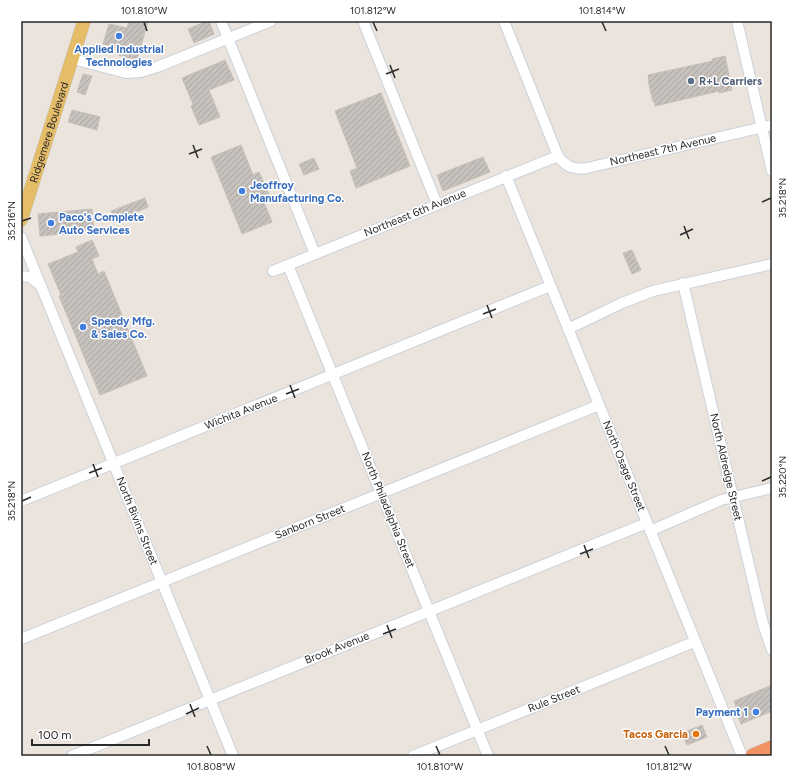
<svg xmlns="http://www.w3.org/2000/svg" width="793" height="777" viewBox="0 0 793 777" font-family="Figtree,sans-serif">
<defs>
<pattern id="building-hatch" width="6" height="6" patternUnits="userSpaceOnUse"><rect width="6" height="6" fill="#c6c1bc"/><path d="M-1 1l2-2M0 6l6-6M5 7l2-2" fill="none" stroke="#aaa6a2"/></pattern>
</defs>
<rect width="100%" height="100%" fill="#ebe4dd"/>
<path fill="url(#building-hatch)" stroke="#c6bfb7" d="M 129,21 L 148,21 L 137,60 L 118,55 L 120,48 L 103,44 L 109,24 L 127,28 Z
M 207,21 L 209,21 L 214,34 L 194,43 L 188,29 Z
M 725,56 L 732,90 L 719,93 L 719,91 L 655,106 L 654,101 L 653,102 L 648,80 L 649,80 L 648,75 L 713,61 L 712,59 Z
M 225,60 L 234,80 L 209,90 L 220,117 L 199,125 L 191,106 L 193,104 L 182,78 Z
M 83,74 L 92,76 L 85,95 L 77,92 Z
M 381,93 L 410,166 L 356,188 L 350,171 L 357,168 L 335,111 Z
M 72,110 L 100,117 L 97,130 L 68,122 Z
M 241,145 L 253,175 L 259,172 L 270,197 L 263,200 L 272,222 L 242,234 L 211,157 Z
M 483,157 L 490,172 L 443,191 L 437,175 Z
M 314,158 L 319,169 L 304,175 L 299,164 Z
M 145,198 L 148,207 L 115,221 L 111,211 Z
M 92,209 L 94,231 L 40,236 L 38,214 Z
M 92,240 L 99,256 L 92,259 L 98,274 L 104,271 L 147,376 L 100,395 L 59,296 L 61,295 L 48,264 L 78,252 L 76,247 Z
M 632,250 L 641,270 L 632,274 L 623,253 Z
M 772,685 L 772,711 L 741,724 L 738,716 L 739,715 L 734,701 Z
M 702,725 L 707,737 L 687,745 L 682,733 Z"/>
<g fill="none" stroke-linecap="round" stroke-linejoin="round">
<g stroke="#cbd0da" stroke-width="12">
<path id="minor" d="M 221,21 L 315,254
M 363,21 L 437,204
M 504,21 L 558,156 C 566,167 574,170 587,168 L 772,125
M 737,21 L 772,171
M 73,59 L 126,73 L 141,72 L 157,67 L 271,21
M 506,176 L 742,756
M 21,237 L 233,756
M 288,265 L 488,756
M 273,271 L 558,156
M 21,276 L 30,277 L 40,285
M 683,283 L 733,497 L 763,624 L 772,650
M 568,329 L 622,303 L 653,291 L 772,264
M 21,501 L 550,286
M 650,531 L 721,500 L 772,488
M 21,639 L 599,405
M 72,756 L 647,523
M 413,756 L 694,642"/>
</g>
<g stroke="#c3c3c3" stroke-width="14">
<g id="major">
<path id="s1" d="M 21,220 L 84,21"/>
</g>
</g>
<g stroke="#c3c3c3" stroke-width="16">
<path id="highway" d="M 753,756 L 772,748"/>
</g>
<use href="#minor" stroke="#fff" stroke-width="10"/>
<use href="#major" stroke="#e5bc68" stroke-width="13"/>
<use href="#highway" stroke="#f19362" stroke-width="15"/>
</g>
<path fill="none" stroke="#2a2a2a" stroke-width="1.5" d="M 144,22 L 147,31M 373,22 L 377,31M 602,22 L 606,31M 390,65 L 395,78M 386,74 L 399,69M 193,145 L 198,158M 189,154 L 202,149M 762,202 L 771,198M 22,221 L 31,218M 684,226 L 689,239M 680,235 L 693,229M 487,305 L 492,318M 483,314 L 496,309M 290,385 L 295,398M 286,394 L 299,389M 93,464 L 98,477M 89,473 L 102,468M 762,481 L 771,477M 22,501 L 31,497M 584,545 L 589,558M 580,554 L 593,549M 387,625 L 392,638M 383,634 L 396,629M 190,704 L 195,717M 186,714 L 199,708M 207,746 L 211,755M 436,746 L 440,755M 665,746 L 669,755"/>
<g fill="#3f7fe0" stroke="#fff" stroke-width="1.5">
<circle cx="119" cy="36" r="4"/>
<circle cx="242" cy="191" r="4"/>
<circle cx="51" cy="223" r="4"/>
<circle cx="83" cy="327" r="4"/>
<circle cx="756" cy="712" r="4"/>
</g>
<circle fill="#5c6f8a" stroke="#fff" stroke-width="1.5" cx="691" cy="81" r="4"/>
<circle fill="#e8710a" stroke="#fff" stroke-width="1.5" cx="696" cy="734" r="4"/>
<g text-anchor="middle" dominant-baseline="central" stroke-width="3" stroke-linejoin="round" paint-order="stroke">
<g font-size="11" font-weight="bold" fill="#366cbe" stroke="#fff" text-anchor="start">
<text x="119" y="49" text-anchor="middle">Applied Industrial<tspan x="119" dy="13">Technologies</tspan></text>
<text x="250" y="185">Jeoffroy<tspan x="250" dy="13">Manufacturing Co.</tspan></text>
<text x="59" y="217">Paco's Complete<tspan x="59" dy="13">Auto Services</tspan></text>
<text x="91" y="321">Speedy Mfg.<tspan x="91" dy="13">&amp; Sales Co.</tspan></text>
<text x="748" y="712" text-anchor="end">Payment 1</text>
</g>
<g font-size="11" font-weight="bold" fill="#4e5e75" stroke="#fff" text-anchor="start">
<text x="699" y="81">R+L Carriers</text>
</g>
<g font-size="11" fill="#2a2a2a" stroke="#fff">
<text stroke="none"><textPath href="#s1" startOffset="92">Ridgemere Boulevard</textPath></text>
<text transform="translate(663 150) rotate(-13)">Northeast 7th Avenue</text>
<text transform="translate(415 213) rotate(-22)">Northeast 6th Avenue</text>
<text transform="translate(241 412) rotate(-22)">Wichita Avenue</text>
<text transform="translate(624 466) rotate(68)">North Osage Street</text>
<text transform="translate(726 467) rotate(77)">North Aldredge Street</text>
<text transform="translate(388 510) rotate(68)">North Philadelphia Street</text>
<text transform="translate(137 521) rotate(68)">North Bivins Street</text>
<text transform="translate(310 522) rotate(-22)">Sanborn Street</text>
<text transform="translate(337 648) rotate(-22)">Brook Avenue</text>
<text transform="translate(554 699) rotate(-22)">Rule Street</text>
</g>
<g font-size="11" font-weight="bold" fill="#c56008" stroke="#fff" text-anchor="end">
<text x="688" y="734">Tacos Garcia</text>
</g>
</g>
<rect width="793" height="777" fill="none" stroke="#ffffff" stroke-width="44"/>
<path d="M32 739v6h117v-6" fill="none" stroke="#2a2a2a" stroke-width="2"/>
<text x="38" y="739" font-size="12" fill="#2a2a2a" stroke="#ffffff" stroke-width="3" paint-order="stroke">100 m</text>
<rect x="22" y="22" width="749" height="733" fill="none" stroke="#2a2a2a" stroke-width="1.5"/>
<g font-size="10" text-anchor="middle" fill="#2a2a2a">
<text x="144" y="14">101.810°W</text>
<text x="373" y="14">101.812°W</text>
<text x="602" y="14">101.814°W</text>
<text transform="translate(782 198) rotate(-90)" y="4">35.218°N</text>
<text transform="translate(11 221) rotate(-90)" y="4">35.216°N</text>
<text transform="translate(782 477) rotate(-90)" y="4">35.220°N</text>
<text transform="translate(11 501) rotate(-90)" y="4">35.218°N</text>
<text x="211" y="770">101.808°W</text>
<text x="440" y="770">101.810°W</text>
<text x="669" y="770">101.812°W</text>
</g>
</svg>
